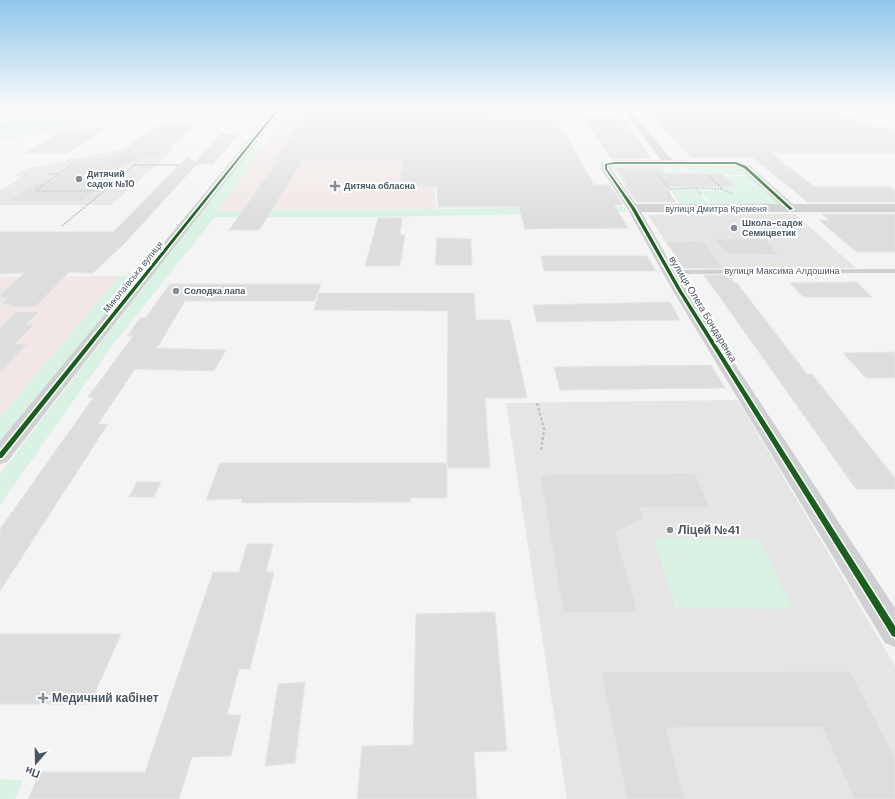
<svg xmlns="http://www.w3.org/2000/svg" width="895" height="799" viewBox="0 0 895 799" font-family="'DM Sans',sans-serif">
<rect width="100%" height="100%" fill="#f4f4f4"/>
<path fill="#e6e5e6" d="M 495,108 L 560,108 L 564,116 L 498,116 Z
M 128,148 L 176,148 L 111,205 L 0,205 L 0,191 L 22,177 L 15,176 L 28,168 Z
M 795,214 L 856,268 L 684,269 L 648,215 Z
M 738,400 L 895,666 L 895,799 L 567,799 L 506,403 Z"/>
<path fill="#f1e7e6" d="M 287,116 L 437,116 L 434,156 L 436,209 L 217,211 Z
M 120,276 L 0,417 L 0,277 Z"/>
<path fill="#d9f2e3" d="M 0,108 L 168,108 L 157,116 L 101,120 L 0,139 Z
M 208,108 L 273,108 L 266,118 L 197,118 Z
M 265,146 L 217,211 L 627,207 L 625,212 L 377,217 L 215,217 L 112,346 L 0,505 L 0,474 L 251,148 Z
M 676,165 L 681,172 L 673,173 L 671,170 L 673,168 L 667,167 L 662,168 L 670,173 L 655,173 L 667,189 L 664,191 L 642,185 L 624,185 L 612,166 Z
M 682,165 L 735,165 L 748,175 L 711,175 L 709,172 C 698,173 689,174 682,165 Z
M 712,176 L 749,176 L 781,205 L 712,205 L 698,189 L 714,191 L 713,189 L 721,189 L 729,193 L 723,189 Z
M 672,189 L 695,189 L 696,190 L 690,197 L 697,191 L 709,205 L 681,205 L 671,191 Z
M 120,276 L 137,276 L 0,443 L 0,417 Z
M 654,538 L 759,539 L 793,609 L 675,608 Z
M 0,779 L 23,781 L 15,799 L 0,799 Z"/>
<path fill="#ddddde" stroke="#e5e6e7" d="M 308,108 L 491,108 L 494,117 L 555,116 L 594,185 L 610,185 L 623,205 L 614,205 L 628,228 L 525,229 L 519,207 L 438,207 L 437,186 L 400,186 L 403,160 L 303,160 L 259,230 L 229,230 L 278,160 L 275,160 Z
M 645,108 L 833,108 L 869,126 L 885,126 L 895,131 L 895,153 L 770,153 L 815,187 L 889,187 L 895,190 L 895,202 L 808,202 L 753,158 L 692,158 L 676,141 L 652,119 L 656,119 Z
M 583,116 L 613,116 L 615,120 L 624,120 L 651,158 L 611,159 Z
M 158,125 L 197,125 L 158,157 L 137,157 L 82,202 L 9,201 L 35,184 L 47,184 L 78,162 L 107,162 Z
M 65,129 L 103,129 L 68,153 L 26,153 Z
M 221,134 L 239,134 L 213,164 L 197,164 L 124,244 L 93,273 L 69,272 L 35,307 L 8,307 L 11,304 L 2,304 L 9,297 L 0,298 L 0,295 L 24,273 L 0,274 L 0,232 L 113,232 L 188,156 L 195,162 Z
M 616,168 L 658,168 L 662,173 L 722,174 L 736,187 L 664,187 L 676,202 L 637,202 L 624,185 L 628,185 Z
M 821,214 L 895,214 L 895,252 L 856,252 L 819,220 L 830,220 Z
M 378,218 L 402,218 L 400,235 L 405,235 L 400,266 L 365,266 Z
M 437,238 L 471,239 L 472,265 L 435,265 Z
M 715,239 L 765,239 L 779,255 L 727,254 Z
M 703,241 L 723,268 L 684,268 L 666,242 Z
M 541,256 L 647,256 L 656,271 L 544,271 Z
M 704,275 L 729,275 L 735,283 L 737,283 L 807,374 L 812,374 L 895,478 L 895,489 L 856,489 Z
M 857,282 L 872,297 L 803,297 L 790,283 Z
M 170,284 L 321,284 L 315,301 L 185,301 L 157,348 L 226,350 L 214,371 L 135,369 L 98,424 L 108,424 L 0,591 L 0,529 L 93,398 L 88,397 L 133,336 L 127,336 L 140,318 L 146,317 Z
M 319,293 L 474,293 L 476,320 L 510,320 L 527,398 L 485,398 L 490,468 L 447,468 L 448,311 L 314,310 Z
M 670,302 L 680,320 L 537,322 L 533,305 Z
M 16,312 L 39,312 L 26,325 L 34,325 L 15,344 L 27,344 L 0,372 L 0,328 Z
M 895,352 L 895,378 L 866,378 L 843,353 Z
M 711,365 L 725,388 L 560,390 L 554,367 Z
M 220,463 L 447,463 L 447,498 L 411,498 L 411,502 L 241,503 L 242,499 L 206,500 Z
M 695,473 L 710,508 L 640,508 L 644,518 L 615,533 L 638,612 L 563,613 L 540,475 Z
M 137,482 L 161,482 L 154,497 L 129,497 Z
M 247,544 L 273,544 L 266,572 L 274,572 L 250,669 L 239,669 L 227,715 L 241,715 L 231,756 L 192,757 L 179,799 L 28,799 L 40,772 L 145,772 L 213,572 L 239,572 Z
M 495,612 L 507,751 L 474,752 L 477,799 L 357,799 L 362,746 L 413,745 L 416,614 Z
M 0,634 L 121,634 L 90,704 L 0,704 Z
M 850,671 L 895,757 L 895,799 L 854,799 L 822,727 L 666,728 L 685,799 L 627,799 L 601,672 Z
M 305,682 L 295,763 L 265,766 L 278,684 Z"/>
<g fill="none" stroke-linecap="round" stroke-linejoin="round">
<path stroke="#bcc7c4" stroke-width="1" stroke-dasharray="1.5 1" stroke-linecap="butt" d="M 0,128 L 85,108
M 0,140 L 101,121 L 162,117
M 134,165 L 179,165
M 70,166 L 78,160 L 139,160 L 132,166"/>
<path stroke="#bcc7c4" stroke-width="1.5" stroke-dasharray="2 1" stroke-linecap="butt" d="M 71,165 L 35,191 L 104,191 L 134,165
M 134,165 L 179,165
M 49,174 L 58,174
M 658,175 L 669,189
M 696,188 L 722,189 L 709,175
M 721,189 L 733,194
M 670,196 L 668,192 L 669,189 L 696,188 L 701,195
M 62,226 L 104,191"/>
<path stroke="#bcc7c4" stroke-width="2.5" stroke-dasharray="3 2" stroke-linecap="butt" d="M 537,403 L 544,429 L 541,451"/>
<path fill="#ced0d2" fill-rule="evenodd" d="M 895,269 L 895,273 L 669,274 L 666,272 L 669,270 Z"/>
<path fill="#ced0d2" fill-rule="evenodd" d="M 275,108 L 283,108 L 7,462 L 0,464 L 0,441 Z
M 621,108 L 629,108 L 672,160 L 739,161 L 749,165 L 793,204 L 895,204 L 895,212 L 641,212 L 687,291 L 895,608 L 895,647 L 885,643 L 673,291 L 627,208 L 601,169 L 602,163 L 614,160 L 661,160 ZM 614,166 L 734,166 L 741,169 L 779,204 L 636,204 L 611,169 L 611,167 Z"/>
<path fill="#ced0d4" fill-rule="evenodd" d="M 879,108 L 895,110 L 895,116 L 881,110 Z"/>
<path stroke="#c9cacc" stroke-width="1" d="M 863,108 L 895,124"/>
<g stroke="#fff" stroke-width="3">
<path id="cycleway" d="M 278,108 L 280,108 L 2,458 L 0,458 L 0,452 Z
M 614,162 L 736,162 L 746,166 L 793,209 L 790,210 L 744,168 L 735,164 L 614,164 L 607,165 L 607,169 L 635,208 L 682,291 L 895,626 L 895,637 L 892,636 L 678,291 L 631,208 L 605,169 L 605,164 Z"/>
</g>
<use href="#cycleway" fill="#1b5e20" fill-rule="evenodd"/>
</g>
<linearGradient id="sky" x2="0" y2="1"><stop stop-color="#91c6eb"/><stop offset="0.49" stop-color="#fafafa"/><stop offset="1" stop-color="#fafafa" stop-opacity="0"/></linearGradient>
<rect width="895" height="220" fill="url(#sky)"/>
<g fill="#868d94" stroke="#fff" stroke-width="1.5">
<circle cx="79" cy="179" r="4"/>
<path d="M333 180h4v4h4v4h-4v4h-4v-4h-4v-4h4z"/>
<circle cx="734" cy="228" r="4"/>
<circle cx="176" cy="291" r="4"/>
<circle cx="670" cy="530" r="4"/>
<path d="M41 692h4v4h4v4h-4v4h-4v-4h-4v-4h4z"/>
</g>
<g text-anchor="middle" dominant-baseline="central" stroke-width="4" stroke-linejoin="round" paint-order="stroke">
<g font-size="9" font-weight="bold" fill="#4a5661" stroke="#fff" text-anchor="start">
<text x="87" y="174">Дитячий<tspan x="87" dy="10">садок №10</tspan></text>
<text x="344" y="186">Дитяча обласна</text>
<text x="742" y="223">Школа-садок<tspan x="742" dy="10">Семицветик</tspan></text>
<text x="184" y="291">Солодка лапа</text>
</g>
<g font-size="9" fill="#4a5661" stroke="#fff">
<text x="716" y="209">вулиця Дмитра Кременя</text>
<text x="782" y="271">вулиця Максима Алдошина</text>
<text transform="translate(133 277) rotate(-51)">Миколаївська вулиця</text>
</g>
<g font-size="10" fill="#4a5661" stroke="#fff">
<text transform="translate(703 309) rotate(59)">вулиця Олега Бондаренка</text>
</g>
<g font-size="12" font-weight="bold" fill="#4a5661" stroke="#fff" text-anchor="start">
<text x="678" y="530">Ліцей №41</text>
<text x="52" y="698">Медичний кабінет</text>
</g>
</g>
<g transform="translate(36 763) rotate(200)" stroke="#ffffff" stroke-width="3" paint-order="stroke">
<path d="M0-3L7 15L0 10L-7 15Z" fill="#4a5661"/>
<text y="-6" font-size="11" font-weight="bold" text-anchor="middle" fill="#4a5661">Пн</text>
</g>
</svg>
